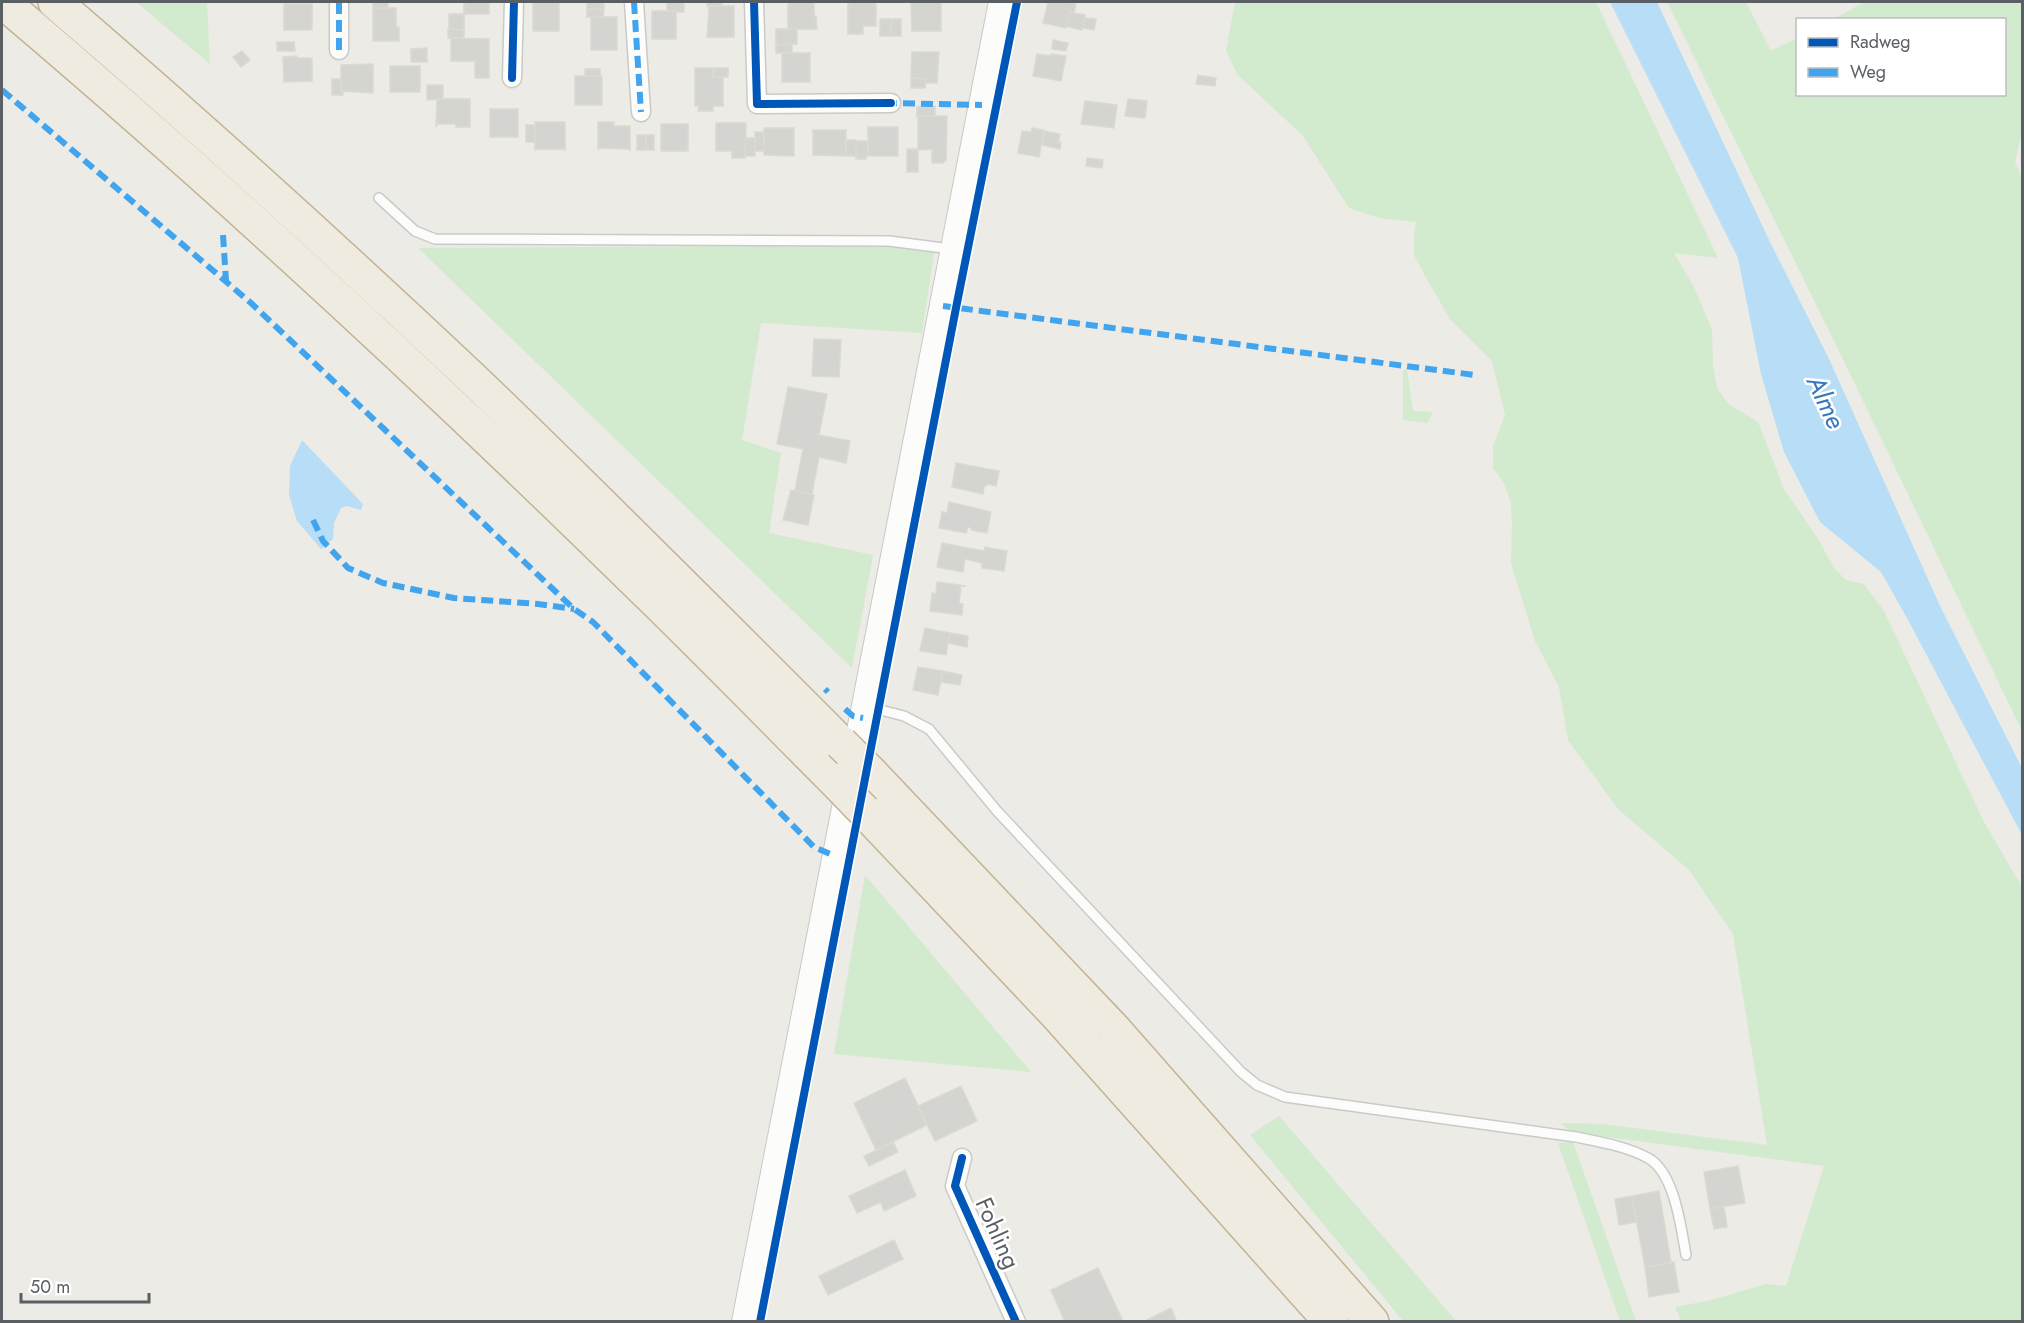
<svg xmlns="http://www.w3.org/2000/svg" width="2024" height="1323" viewBox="0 0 2024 1323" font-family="Jost,sans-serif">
<rect width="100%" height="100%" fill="#ecebe5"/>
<path fill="#d2eace" d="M 136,2 L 207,2 L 210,64 Z
M 1235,2 L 1596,2 L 1718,258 L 1674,253 L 1694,287 L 1712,330 L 1713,364 L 1717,388 L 1728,404 L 1758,422 L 1784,489 L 1818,539 L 1834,568 L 1846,580 L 1864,584 L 1884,611 L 1984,822 L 2022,887 L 2022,1321 L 1681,1321 L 1675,1307 L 1708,1301 L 1766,1284 L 1786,1286 L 1824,1166 L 1570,1132 L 1561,1123 L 1602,1124 L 1767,1145 L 1733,934 L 1689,870 L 1617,808 L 1568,740 L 1559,687 L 1535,641 L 1511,563 L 1512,523 L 1511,503 L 1504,483 L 1493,468 L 1493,446 L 1505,415 L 1492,361 L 1450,319 L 1424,274 L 1414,255 L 1414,238 L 1416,222 L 1379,218 L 1349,208 L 1303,136 L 1237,74 L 1226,51 Z
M 1667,2 L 1746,2 L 1771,51 L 1797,38 L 1798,94 L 2004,94 L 2004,20 L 1834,19 L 1864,2 L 2022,2 L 2022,131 L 2015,163 L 2022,176 L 2022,731 L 1840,353 Z
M 906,245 L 934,253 L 922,333 L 761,323 L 742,440 L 781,453 L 769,533 L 873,555 L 852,668 L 418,248 Z
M 1403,370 L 1407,370 L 1413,411 L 1433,412 L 1427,423 L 1403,420 Z
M 865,875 L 1031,1072 L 834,1054 Z
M 1279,1116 L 1456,1321 L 1403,1321 L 1250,1135 Z
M 1573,1142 L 1636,1321 L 1620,1321 L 1558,1143 Z"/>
<path fill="#b8def7" d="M 1610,2 L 1657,2 L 1770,242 L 1830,361 L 1940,606 L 2022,768 L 2022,835 L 1908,620 L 1881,572 L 1820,522 L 1784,452 L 1761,374 L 1738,258 Z
M 302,440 L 363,504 L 361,510 L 347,506 L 341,508 L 334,523 L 333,539 L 321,549 L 297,521 L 289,495 L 290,466 Z"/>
<path fill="#d4d4d0" stroke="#dcd9d4" stroke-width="1.5" d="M 373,2 L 388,2 L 388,8 L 373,8 Z
M 464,2 L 495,2 L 489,2 L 489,14 L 464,14 Z
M 533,2 L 559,2 L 559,31 L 533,31 Z
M 587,2 L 604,2 L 604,9 L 587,9 Z
M 667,2 L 684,2 L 684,12 L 667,11 Z
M 707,2 L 722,2 L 722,6 L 707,6 Z
M 788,2 L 814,2 L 814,16 L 816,16 L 817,29 L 788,29 Z
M 848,2 L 876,2 L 876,26 L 863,26 L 863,34 L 848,34 Z
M 911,2 L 941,2 L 941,31 L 912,31 Z
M 1048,2 L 1076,3 L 1074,13 L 1069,12 L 1066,28 L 1043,23 Z
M 284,4 L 312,4 L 312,30 L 284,30 Z
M 709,6 L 734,6 L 734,37 L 707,37 Z
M 373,8 L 396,8 L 396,27 L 399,27 L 399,41 L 373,41 Z
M 587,9 L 604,9 L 603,17 L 587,17 Z
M 652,11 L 676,11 L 676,39 L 652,39 Z
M 1069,12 L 1085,15 L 1082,30 L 1066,26 Z
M 449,14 L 464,14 L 464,30 L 449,29 Z
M 591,17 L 617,17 L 617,50 L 591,50 Z
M 1084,18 L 1096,19 L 1094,30 L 1082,28 Z
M 880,19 L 891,19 L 891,36 L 880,36 Z
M 891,19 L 901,19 L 901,36 L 891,36 Z
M 448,29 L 464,30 L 464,38 L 448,38 Z
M 776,29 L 797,29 L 797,44 L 776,45 Z
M 451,38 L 489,39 L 489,78 L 475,78 L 475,61 L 451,61 Z
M 1053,40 L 1068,43 L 1066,51 L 1052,49 Z
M 277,42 L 294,42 L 295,51 L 277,51 Z
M 792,44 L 792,53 L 776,53 L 776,45 Z
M 427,48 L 427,62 L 411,62 L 411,49 Z
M 242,51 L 250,60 L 241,67 L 233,57 Z
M 912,52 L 939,52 L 937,83 L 925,83 L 926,79 L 911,78 Z
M 782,53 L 810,53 L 810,82 L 782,82 Z
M 1037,54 L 1051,56 L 1051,54 L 1066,56 L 1061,81 L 1033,76 Z
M 297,56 L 297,58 L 312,58 L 312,81 L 284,82 L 283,57 Z
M 373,64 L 373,93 L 341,91 L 341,65 Z
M 390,66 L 420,66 L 420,92 L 390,92 Z
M 695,68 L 713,68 L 713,77 L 723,77 L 723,106 L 713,106 L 713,111 L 698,111 L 699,106 L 695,106 Z
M 713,68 L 728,68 L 728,77 L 713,77 Z
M 585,69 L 600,69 L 600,76 L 585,76 Z
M 1198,75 L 1216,78 L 1215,86 L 1196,84 Z
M 575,76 L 602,76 L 602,105 L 575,105 Z
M 911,78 L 926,79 L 925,88 L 911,88 Z
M 332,79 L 341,79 L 343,95 L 332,95 Z
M 427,85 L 443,85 L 443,99 L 427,100 Z
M 437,99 L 470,99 L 470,127 L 456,127 L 456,124 L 437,124 L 436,127 Z
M 1128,99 L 1147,101 L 1145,118 L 1125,116 Z
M 1085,101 L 1117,105 L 1114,128 L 1081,124 Z
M 935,106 L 935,116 L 917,117 L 917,107 Z
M 490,109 L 518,109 L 518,137 L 490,137 Z
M 918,116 L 947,116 L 946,160 L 943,163 L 932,163 L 932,149 L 918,150 Z
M 535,122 L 565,122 L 565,151 L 564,149 L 536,149 L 535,151 Z
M 598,122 L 614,122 L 613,126 L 630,126 L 630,151 L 629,149 L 599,148 L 598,150 Z
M 716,123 L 746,123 L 745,158 L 732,158 L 732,151 L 716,151 Z
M 661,124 L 688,124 L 688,151 L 661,151 Z
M 526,125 L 535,125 L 535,142 L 526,142 Z
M 868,127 L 898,127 L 898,156 L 868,156 Z
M 764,128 L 794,128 L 794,156 L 764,155 Z
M 1032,128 L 1044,130 L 1039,157 L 1018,153 L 1022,131 L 1031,132 Z
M 813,130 L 846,130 L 846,156 L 813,155 Z
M 1044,131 L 1060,134 L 1058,142 L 1061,142 L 1060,149 L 1042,145 Z
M 755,132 L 764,132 L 764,151 L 755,151 Z
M 637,135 L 646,135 L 646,150 L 637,150 Z
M 646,135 L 654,135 L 654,150 L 646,150 Z
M 746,138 L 755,138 L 755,156 L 745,156 Z
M 846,140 L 856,140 L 856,156 L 846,156 Z
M 856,141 L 868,141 L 868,156 L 866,156 L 866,159 L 856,159 Z
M 907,149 L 918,149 L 918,172 L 907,172 Z
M 1087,158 L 1103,160 L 1102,168 L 1086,166 Z
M 814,339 L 841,340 L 839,377 L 812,376 Z
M 788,387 L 827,394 L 819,435 L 850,441 L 846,463 L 819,457 L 812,494 L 795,491 L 803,449 L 777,444 Z
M 956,463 L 999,471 L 996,486 L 988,484 L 984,487 L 983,494 L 952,487 Z
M 791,490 L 814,495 L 808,525 L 783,520 Z
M 949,502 L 991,512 L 987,533 L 971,530 L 971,528 L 968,527 L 966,533 L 939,528 L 942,512 L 947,513 Z
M 942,543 L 984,551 L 985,547 L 1007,551 L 1004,571 L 982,568 L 982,563 L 965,559 L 963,572 L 937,567 Z
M 937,582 L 966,586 L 961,586 L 959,603 L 963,604 L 962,615 L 930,611 L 932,593 L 936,594 Z
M 925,628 L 950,633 L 946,655 L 920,651 Z
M 950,633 L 968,636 L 967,647 L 948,643 Z
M 918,667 L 943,671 L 938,695 L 913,690 Z
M 943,671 L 962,675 L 960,685 L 941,682 Z
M 905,1078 L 927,1125 L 876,1150 L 854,1103 Z
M 961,1086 L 977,1121 L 935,1141 L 918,1106 Z
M 893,1142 L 898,1152 L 869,1166 L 864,1156 Z
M 1738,1166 L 1745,1203 L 1710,1209 L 1704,1172 Z
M 905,1170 L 916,1196 L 884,1211 L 881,1202 L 857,1213 L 849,1196 Z
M 1659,1191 L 1671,1263 L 1645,1267 L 1632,1196 Z
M 1632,1196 L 1637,1222 L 1619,1225 L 1615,1199 Z
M 1724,1206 L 1727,1227 L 1714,1229 L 1710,1209 Z
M 894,1240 L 903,1259 L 828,1295 L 819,1276 Z
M 1674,1262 L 1679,1292 L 1649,1297 L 1645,1267 Z
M 1098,1268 L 1122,1319 L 1115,1322 L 1065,1322 L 1051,1290 Z
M 1171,1308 L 1177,1322 L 1143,1322 Z"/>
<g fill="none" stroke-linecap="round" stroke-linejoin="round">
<g stroke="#c9cac9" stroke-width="12">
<path id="lane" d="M 379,198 L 415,231 L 435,239 L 889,241 L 951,249
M 865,706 L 904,716 L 929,729 L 997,811 L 1241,1072 L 1257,1085 L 1285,1097 L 1576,1137 C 1600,1142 1626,1146 1648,1158 C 1675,1173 1681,1228 1686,1255"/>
</g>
<g stroke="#c9cac9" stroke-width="21">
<path id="street" d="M 634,2 L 641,112
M 754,2 L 757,104 L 891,103
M 339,50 L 339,2
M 512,78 L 514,2
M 962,1158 L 955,1186 L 1016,1322"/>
</g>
<g stroke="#c7c9c7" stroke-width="28">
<path id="secondary" d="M 745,1322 C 830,881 915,441 1002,2"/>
</g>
<g stroke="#c4b392" stroke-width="36">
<path id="highway" d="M 3,2 C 224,189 437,387 644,590 C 708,652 771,717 834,780
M 55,2 C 197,124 337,251 474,380 C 598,499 719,621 841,743
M 871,773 L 1113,1028 L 1372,1322
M 864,811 L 1057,1015 L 1331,1322"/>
</g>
<use href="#lane" stroke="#fcfcfb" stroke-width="9"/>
<use href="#street" stroke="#fcfcfb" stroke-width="18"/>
<use href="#secondary" stroke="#fcfcfb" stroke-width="26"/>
<use href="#highway" stroke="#efebe0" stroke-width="33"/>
<g stroke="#c4b392" stroke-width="36" stroke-linecap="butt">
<path id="highway-bridge" d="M 841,743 L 871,773
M 834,780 L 864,811"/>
</g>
<use href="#highway-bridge" stroke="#efebe0" stroke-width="33"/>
<path stroke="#40a5ee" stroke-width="6" stroke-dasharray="12 6" stroke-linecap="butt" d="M 634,2 L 641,112
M 339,50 L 339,2
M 2,90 L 251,303 L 574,609 L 593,622 L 814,847 L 835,856
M 885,103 L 982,105
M 223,235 L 226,281
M 943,306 L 1475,375
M 313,520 L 323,541 L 348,568 L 383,583 L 454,598 L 538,604 L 574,609
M 825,689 L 828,692
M 845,709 L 853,716 L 863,718"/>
<g stroke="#fff" stroke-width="11">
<path id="cycleway" d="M 754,2 L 757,104 L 891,103
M 512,78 L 514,2
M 962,1158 L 955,1186 L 1016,1322
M 760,1322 L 956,308 L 1017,2"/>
</g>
<use href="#cycleway" stroke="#0057b8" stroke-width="8"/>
</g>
<g text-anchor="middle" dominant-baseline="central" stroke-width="5" stroke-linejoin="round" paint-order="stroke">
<g font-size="24" fill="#5a5f64" stroke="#fff">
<text transform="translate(998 1233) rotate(66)">Fohling</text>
</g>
<g font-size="26" font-style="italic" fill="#3679ba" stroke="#fff">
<text transform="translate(1826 402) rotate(65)">Alme</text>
</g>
</g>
<rect width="2024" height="1323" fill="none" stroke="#5a5f64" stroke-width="6"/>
<rect x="1796" y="18" width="210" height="78" fill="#ffffff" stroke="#bdbfc1" stroke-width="1.5"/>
<rect x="1808" y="38" width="30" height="9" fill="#0057b8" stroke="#bdbfc1" stroke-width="1.5"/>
<text x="1850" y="48" font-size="18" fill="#5a5f64">Radweg</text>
<rect x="1808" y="68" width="30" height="9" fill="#40a5ee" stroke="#bdbfc1" stroke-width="1.5"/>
<text x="1850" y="78" font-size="18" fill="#5a5f64">Weg</text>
<path d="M21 1293v9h128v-9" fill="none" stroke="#5a5f64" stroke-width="3"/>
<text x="30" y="1293" font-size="18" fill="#5a5f64" stroke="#ffffff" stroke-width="4.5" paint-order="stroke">50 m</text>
</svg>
